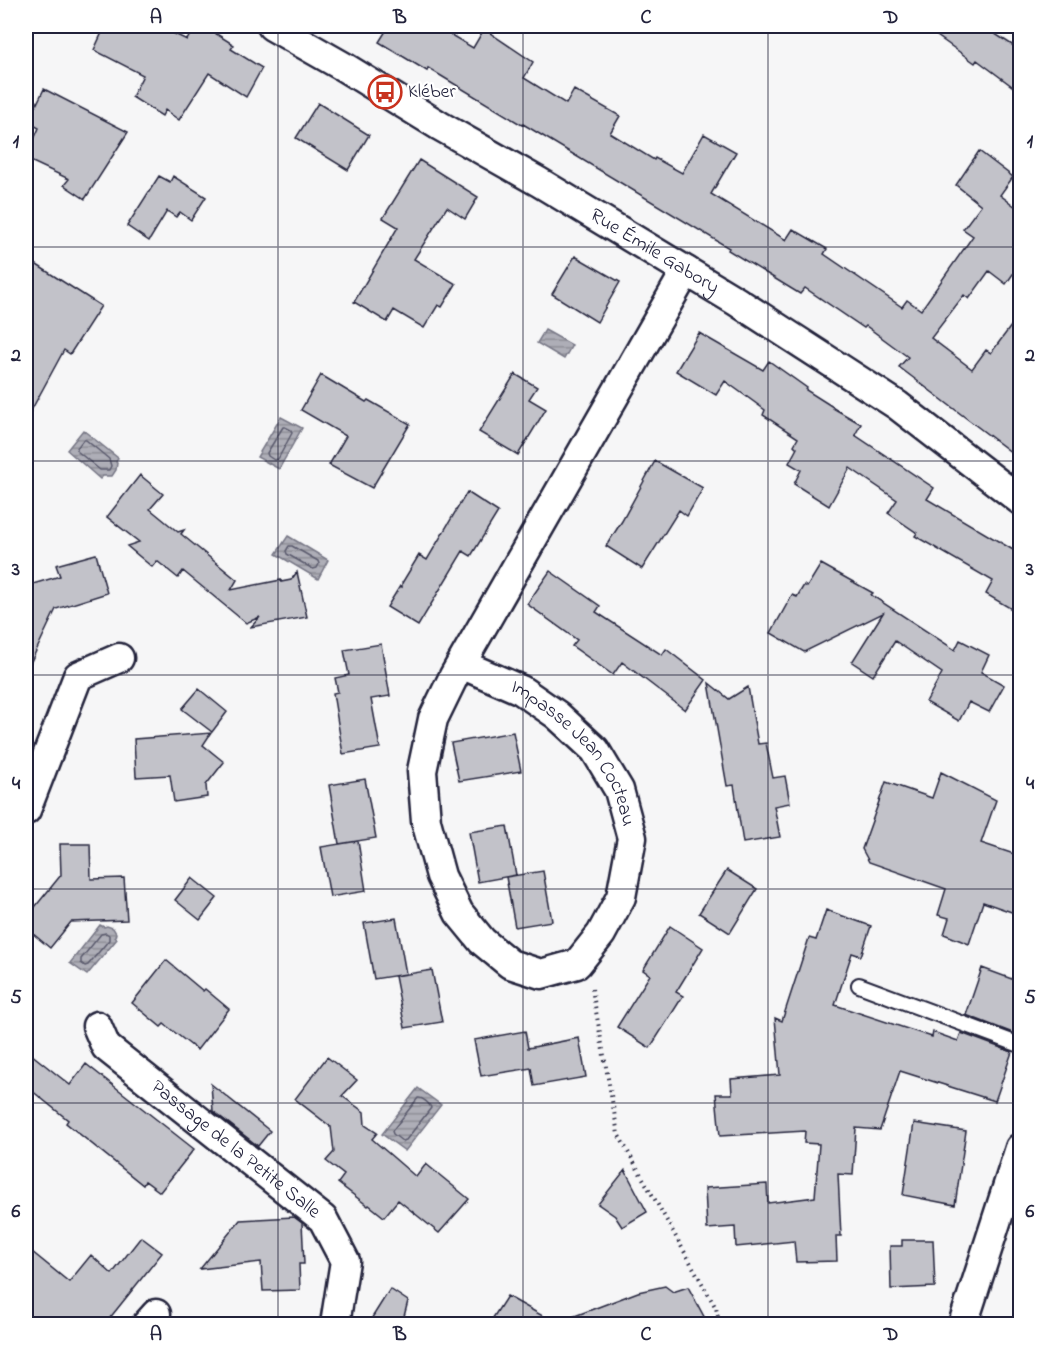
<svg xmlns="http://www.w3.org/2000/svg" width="1046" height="1350" viewBox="0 0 1046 1350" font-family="'Indie Flower',sans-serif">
<defs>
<pattern id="water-rules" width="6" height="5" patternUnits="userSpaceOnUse" patternTransform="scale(1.5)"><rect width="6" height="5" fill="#aeaeb7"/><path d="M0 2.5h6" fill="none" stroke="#8d8d96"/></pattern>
</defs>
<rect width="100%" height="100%" fill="#f6f6f7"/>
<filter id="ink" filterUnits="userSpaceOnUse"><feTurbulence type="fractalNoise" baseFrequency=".0167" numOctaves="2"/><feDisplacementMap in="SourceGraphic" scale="12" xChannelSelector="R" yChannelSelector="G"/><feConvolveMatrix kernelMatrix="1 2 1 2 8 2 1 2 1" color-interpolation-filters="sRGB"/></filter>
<g filter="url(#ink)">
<path fill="url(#water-rules)" stroke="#767685" stroke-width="1.5" d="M 545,330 L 572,345 L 564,359 L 537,343 Z
M 281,417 L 302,428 L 279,469 L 257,457 Z
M 83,430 L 118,458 L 116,462 L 117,463 L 116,470 L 112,476 L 103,476 L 100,479 L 67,450 Z
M 288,536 L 328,560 L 318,579 L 276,554 Z
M 100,925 L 104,927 L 107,926 L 113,928 L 116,933 L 115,937 L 117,939 L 87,975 L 70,963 Z
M 418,1088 L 441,1105 L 405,1151 L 382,1134 Z"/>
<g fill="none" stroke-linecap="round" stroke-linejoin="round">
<path stroke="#5a5a6d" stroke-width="1.5" d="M 283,427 L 285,427 L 291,430 L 292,433 L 278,459 L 274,460 L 268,456 L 267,453 Z
M 83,440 L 86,440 L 109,459 L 111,466 L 109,470 L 100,470 L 77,451 L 77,448 Z
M 289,546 L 292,546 L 318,561 L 319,564 L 317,568 L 313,569 L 287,554 L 286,551 Z
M 106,933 L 109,935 L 109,940 L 88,965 L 85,966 L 81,963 L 81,959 L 101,934 Z
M 418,1098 C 422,1097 430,1104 431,1108 L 406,1140 L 402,1141 L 393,1134 L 392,1131 Z"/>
</g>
<path fill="#c2c2c9" stroke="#22223b" stroke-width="1.5" d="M 105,26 L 158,26 L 187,40 L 195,26 L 204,26 L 234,45 L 231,49 L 262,68 L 246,97 L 209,73 L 179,120 L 165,110 L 162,116 L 132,97 L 143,75 L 94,50 Z
M 389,26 L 436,26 L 473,48 L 484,29 L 533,62 L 524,78 L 566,104 L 574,90 L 620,116 L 610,133 L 654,160 L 655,158 L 682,173 L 704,134 L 736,152 L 711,194 L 786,240 L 793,229 L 827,249 L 824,254 L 902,307 L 907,300 L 921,310 L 973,236 L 963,229 L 981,205 L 956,185 L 979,151 L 1013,177 L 1000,195 L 1020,210 L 1020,264 L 1006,284 L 989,271 L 969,299 L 964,295 L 931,338 L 972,369 L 986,350 L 991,353 L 1020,314 L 1020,459 L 899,367 L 908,357 L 866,326 L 864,328 L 805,288 L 800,294 L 728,250 L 729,248 L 523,124 L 522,125 L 428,68 L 427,71 L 379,42 Z
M 923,26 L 983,26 L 1020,50 L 1020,92 L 977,60 L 975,63 Z
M 44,89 L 128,132 L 85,199 L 64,185 L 69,179 L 26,159 L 26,157 L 39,128 L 28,122 Z
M 318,103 L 369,135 L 348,170 L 296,138 Z
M 419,160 L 478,197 L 465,219 L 447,207 L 414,259 L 456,284 L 442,307 L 438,305 L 424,328 L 394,310 L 387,322 L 354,302 L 398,227 L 383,218 Z
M 159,176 L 170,182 L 173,176 L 206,197 L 191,220 L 180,212 L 176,217 L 167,211 L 149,241 L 127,226 Z
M 575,256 L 620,282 L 597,322 L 552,294 Z
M 26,258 L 101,306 L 70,354 L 64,350 L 26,420 Z
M 699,333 L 763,370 L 769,361 L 807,388 L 806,390 L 833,407 L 833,408 L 861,424 L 855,435 L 934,488 L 927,499 L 1020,554 L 1020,614 L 986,594 L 993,581 L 915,536 L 917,533 L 888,513 L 897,500 L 850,468 L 829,506 L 794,484 L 801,470 L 789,463 L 797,448 L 794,445 L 798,438 L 763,415 L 765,410 L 725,381 L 716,395 L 676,371 Z
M 515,374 L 537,387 L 529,399 L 546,409 L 518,455 L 479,432 Z
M 321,375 L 366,402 L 368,400 L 410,424 L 372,488 L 329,465 L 346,436 L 301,410 Z
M 655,461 L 703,488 L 687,516 L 679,510 L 642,569 L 606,546 L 622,521 Z
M 140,475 L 163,494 L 150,509 L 178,532 L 184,530 L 181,534 L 237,580 L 231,590 L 281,580 L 281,582 L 291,580 L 297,572 L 307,617 L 251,627 L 260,617 L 246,623 L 183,571 L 178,578 L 157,561 L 152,567 L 127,546 L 139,542 L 107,517 Z
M 467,492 L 498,512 L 471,556 L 463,551 L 418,626 L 387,607 L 400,586 L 402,587 L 402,583 L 419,555 L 427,560 Z
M 96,554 L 107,593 L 56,609 L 26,672 L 26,586 L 60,576 L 56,565 Z
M 821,564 L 873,593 L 871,595 L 955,650 L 960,640 L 989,655 L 981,672 L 1004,685 L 989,712 L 969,702 L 959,721 L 926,702 L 942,673 L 895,641 L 873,676 L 852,662 L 883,613 L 804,652 L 771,633 L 792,595 L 797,597 L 804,585 L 807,587 Z
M 550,571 L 600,606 L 596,612 L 662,655 L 666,649 L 706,680 L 685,710 L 622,662 L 613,675 L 572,646 L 577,640 L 527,604 Z
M 381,644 L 390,696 L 371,699 L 380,748 L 343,754 L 333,693 L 338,692 L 335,678 L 349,675 L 344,650 Z
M 709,683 L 729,699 L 748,687 L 758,744 L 766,743 L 773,778 L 785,776 L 790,803 L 774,806 L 780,837 L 743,843 L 734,785 L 727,786 Z
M 199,689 L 227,712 L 212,732 L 182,709 Z
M 513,732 L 521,771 L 459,781 L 451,743 Z
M 211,733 L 203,745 L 224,762 L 206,785 L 207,797 L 174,802 L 170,775 L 136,777 L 134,739 Z
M 941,772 L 996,800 L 981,843 L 1020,856 L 1020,915 L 983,902 L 969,944 L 944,934 L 949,918 L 938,915 L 946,889 L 869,862 L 862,849 L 886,782 L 932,798 Z
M 365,779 L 376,838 L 339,844 L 329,785 Z
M 507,826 L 516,875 L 478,882 L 469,832 Z
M 358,841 L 366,891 L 330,897 L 321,847 Z
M 60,844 L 90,844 L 91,879 L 124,878 L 127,920 L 71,922 L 50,948 L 26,928 L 26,918 L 61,875 Z
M 727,870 L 757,889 L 730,933 L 699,913 Z
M 543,871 L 552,921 L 515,927 L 506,877 Z
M 192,878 L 217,898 L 200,920 L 175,900 Z
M 826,910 L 871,926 L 861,956 L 852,953 L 835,1005 L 932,1037 L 933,1032 L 958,1041 L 961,1033 L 1012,1052 L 995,1101 L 900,1071 L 880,1130 L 856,1128 L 853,1175 L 838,1174 L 841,1236 L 836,1236 L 837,1261 L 796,1262 L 794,1241 L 736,1247 L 735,1227 L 707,1229 L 705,1188 L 767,1184 L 768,1203 L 815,1197 L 819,1144 L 804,1143 L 805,1131 L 720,1136 L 716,1094 L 732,1094 L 731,1079 L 780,1075 L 775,1018 L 782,1021 L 809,938 L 816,940 Z
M 396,918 L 406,974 L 374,979 L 364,923 Z
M 670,926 L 703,948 L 676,992 L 683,996 L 650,1048 L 617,1027 L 650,975 L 643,970 Z
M 166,960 L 203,991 L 205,989 L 229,1009 L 197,1050 L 164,1024 L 161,1027 L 132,1003 Z
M 982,968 L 1020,982 L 1020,1026 L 1018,1035 L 966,1015 Z
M 432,970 L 442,1022 L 405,1028 L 395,976 Z
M 525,1031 L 528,1048 L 579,1038 L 586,1077 L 534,1086 L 531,1068 L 481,1076 L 474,1040 Z
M 26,1050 L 70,1085 L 86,1064 L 194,1149 L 160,1192 L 145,1181 L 143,1185 L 66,1123 L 68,1120 L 26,1086 Z
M 327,1057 L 357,1080 L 342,1096 L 364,1112 L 365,1125 L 377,1133 L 372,1139 L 416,1177 L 426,1164 L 469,1199 L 439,1233 L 398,1200 L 384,1217 L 369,1205 L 368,1206 L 338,1183 L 344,1175 L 326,1161 L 334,1152 L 331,1127 L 295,1099 Z
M 211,1084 L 270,1131 L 258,1146 L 213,1111 Z
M 914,1123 L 966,1131 L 955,1205 L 903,1195 Z
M 625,1170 L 647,1212 L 622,1227 L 615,1216 L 598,1204 Z
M 294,1217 L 302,1223 L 304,1264 L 299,1264 L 300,1290 L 263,1291 L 261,1262 L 200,1269 L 240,1220 Z
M 141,1237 L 162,1253 L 105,1324 L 26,1324 L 26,1247 L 69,1282 L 91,1255 L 112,1274 Z
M 902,1240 L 933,1240 L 935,1287 L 891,1289 L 890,1246 L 902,1246 Z
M 665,1286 L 673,1292 L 688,1287 L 708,1324 L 560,1324 L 559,1322 L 638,1292 Z
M 390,1289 L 408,1301 L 402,1324 L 368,1324 Z
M 507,1296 L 557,1324 L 489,1324 Z"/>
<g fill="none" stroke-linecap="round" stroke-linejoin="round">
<g stroke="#22223b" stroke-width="18">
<path id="service" d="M 859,985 L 1020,1045"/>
</g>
<g stroke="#22223b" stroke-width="33">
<g id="minor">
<path id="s1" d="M 272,26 L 344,67 L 440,126 L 539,182 L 736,301 L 897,405 L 1020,500"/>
<path id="s2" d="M 461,664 L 521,690 L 557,715 L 595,750 L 619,790 L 632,838 L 621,897 L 601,934 L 577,964 L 541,974 L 510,964 L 482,941 L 459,913 L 441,876 L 426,821 L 422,771 L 433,719 L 454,676 L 686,271"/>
<path d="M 26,810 L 78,676 L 119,658"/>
<path id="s3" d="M 97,1026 L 106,1047 L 323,1219 L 345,1261 L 335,1324"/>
<path d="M 147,1324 L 156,1314"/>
<path d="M 963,1324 L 1020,1148"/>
</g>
</g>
<path stroke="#22223b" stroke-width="4" stroke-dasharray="1.5 4.5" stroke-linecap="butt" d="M 592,989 L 618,1134 L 716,1308 L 720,1324"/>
<use href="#service" stroke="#fff" stroke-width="14"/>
<use href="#minor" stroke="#fff" stroke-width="28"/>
</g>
</g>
<path fill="none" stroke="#22223b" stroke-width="1.5" stroke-opacity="0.55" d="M 278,26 L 278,1324M 523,26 L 523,1324M 768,26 L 768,1324M 26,247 L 1020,247M 26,461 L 1020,461M 26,675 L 1020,675M 26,889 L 1020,889M 26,1103 L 1020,1103"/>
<defs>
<g id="bus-ring" transform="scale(1.725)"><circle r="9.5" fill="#fff" stroke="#c8321e" stroke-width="1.5"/><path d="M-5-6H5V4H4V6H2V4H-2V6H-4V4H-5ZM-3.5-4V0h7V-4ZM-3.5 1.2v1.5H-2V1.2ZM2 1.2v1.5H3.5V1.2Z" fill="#c8321e"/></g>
</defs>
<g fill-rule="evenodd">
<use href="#bus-ring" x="385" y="92"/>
</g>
<g text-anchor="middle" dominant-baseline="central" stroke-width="4.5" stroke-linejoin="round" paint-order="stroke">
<g font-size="20" fill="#22223b" stroke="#fff" text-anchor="start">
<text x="408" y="92">Kléber</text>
</g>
<g font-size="20" fill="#22223b" stroke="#fff">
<text stroke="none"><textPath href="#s1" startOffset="444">Rue Émile Gabory</textPath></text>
<text stroke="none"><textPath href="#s2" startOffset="150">Impasse Jean Cocteau</textPath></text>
<text stroke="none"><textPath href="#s3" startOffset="188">Passage de la Petite Salle</textPath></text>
</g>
</g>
<rect width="1046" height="1350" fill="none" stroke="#fff" stroke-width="66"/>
<rect x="33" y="33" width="980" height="1284" fill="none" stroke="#22223b" stroke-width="2"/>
<g font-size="20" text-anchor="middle" font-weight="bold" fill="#22223b">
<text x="156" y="23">A</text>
<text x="400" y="23">B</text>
<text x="646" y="23">C</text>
<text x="891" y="23">D</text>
<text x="16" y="147">1</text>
<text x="1030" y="147">1</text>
<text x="16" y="361">2</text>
<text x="1030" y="361">2</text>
<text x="16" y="575">3</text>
<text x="1030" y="575">3</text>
<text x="16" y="789">4</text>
<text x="1030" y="789">4</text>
<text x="16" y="1003">5</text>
<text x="1030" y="1003">5</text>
<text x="16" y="1217">6</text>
<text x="1030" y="1217">6</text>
<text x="156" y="1340">A</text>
<text x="400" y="1340">B</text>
<text x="646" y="1340">C</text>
<text x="891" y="1340">D</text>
</g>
</svg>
